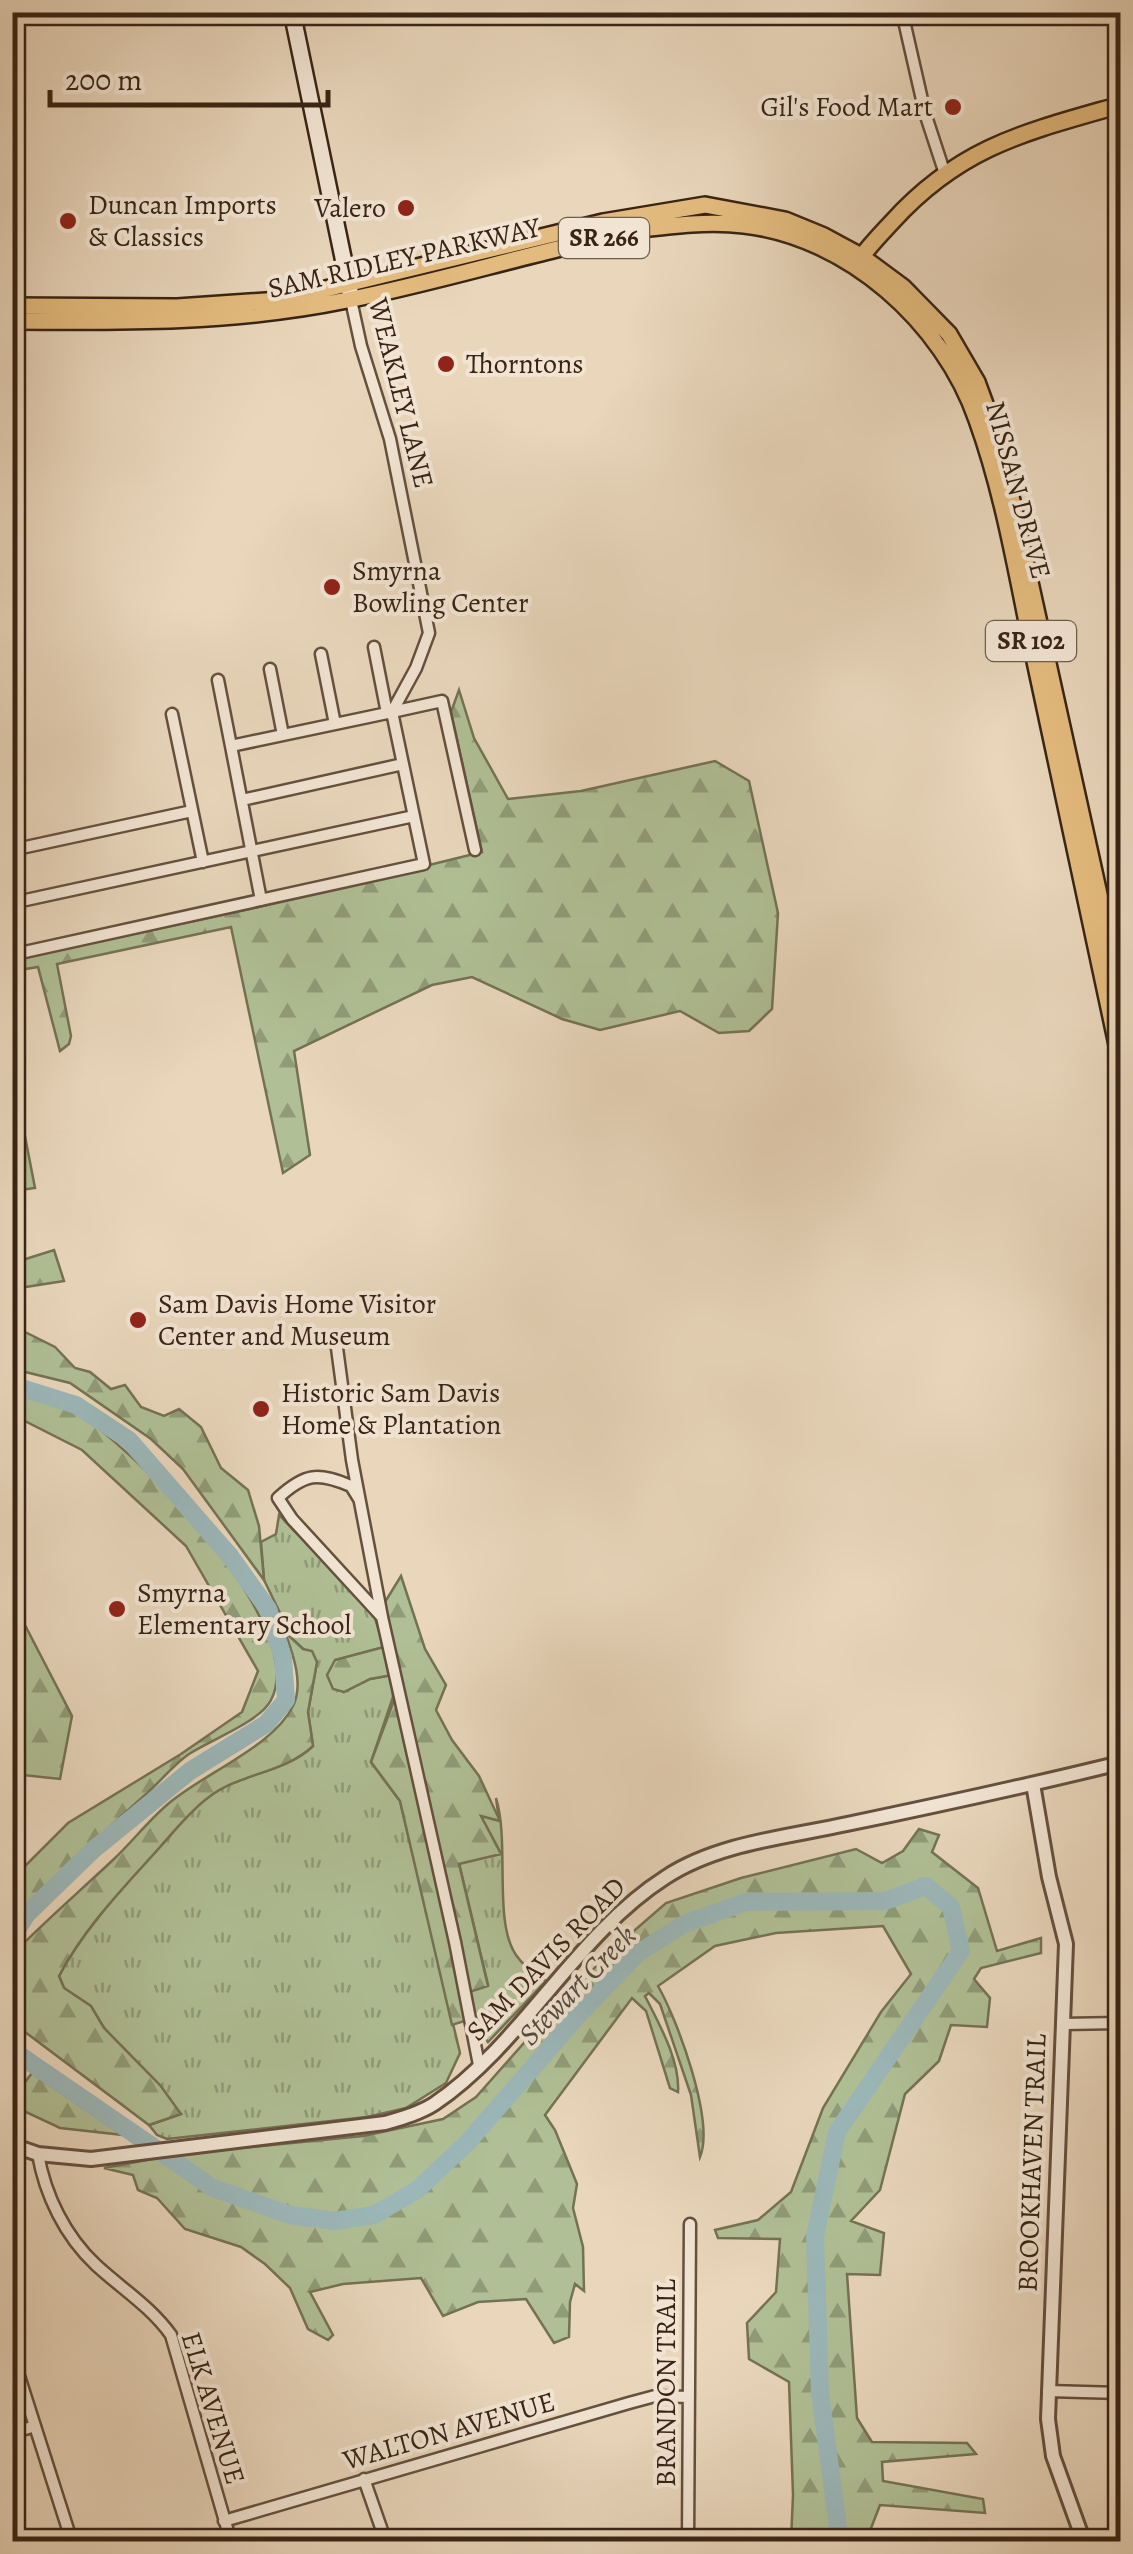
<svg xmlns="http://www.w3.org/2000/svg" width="1133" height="2554" viewBox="0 0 1133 2554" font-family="Alegreya,serif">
<defs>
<pattern id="grass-tufts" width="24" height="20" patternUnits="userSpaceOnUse" patternTransform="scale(2.5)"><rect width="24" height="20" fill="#b0bf95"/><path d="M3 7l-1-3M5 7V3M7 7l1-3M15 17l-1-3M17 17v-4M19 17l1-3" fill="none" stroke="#909b78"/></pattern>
<pattern id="forest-firs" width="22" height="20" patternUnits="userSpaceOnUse" patternTransform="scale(2.5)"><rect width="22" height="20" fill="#b0bf95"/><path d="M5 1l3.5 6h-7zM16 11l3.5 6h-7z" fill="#909b78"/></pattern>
</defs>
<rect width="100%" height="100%" fill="#e9d6bb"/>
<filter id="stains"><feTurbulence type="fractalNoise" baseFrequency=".002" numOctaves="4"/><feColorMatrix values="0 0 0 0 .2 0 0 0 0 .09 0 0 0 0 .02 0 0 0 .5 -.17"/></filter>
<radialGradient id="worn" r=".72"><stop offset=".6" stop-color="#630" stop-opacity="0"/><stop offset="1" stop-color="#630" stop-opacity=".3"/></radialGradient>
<path fill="url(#grass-tufts)" stroke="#747254" stroke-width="2.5" d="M 12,1069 L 35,1188 L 13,1191 L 12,1191 Z
M 279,1515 L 373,1612 L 384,1647 L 336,1660 L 344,1692 L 370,1679 L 392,1675 L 393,1697 L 371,1762 L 400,1801 L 460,2053 L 446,2083 L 406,2108 L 367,2117 L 167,2139 L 157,2135 L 149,2125 L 181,2114 L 104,2028 L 91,2007 L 64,1988 L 59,1976 C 84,1928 124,1887 160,1847 C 175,1830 191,1810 208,1797 C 240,1773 284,1773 313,1746 L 308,1712 L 317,1662 L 285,1632 L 281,1615 L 264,1580 L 261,1542 L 276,1534 Z
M 496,1798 C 510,1843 493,1922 516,1955 C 524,1967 535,1973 546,1981 L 488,2042 L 473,2021 L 466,1992 L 488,1985 L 459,1863 L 501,1854 L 480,1815 L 499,1820 Z"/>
<path fill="url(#forest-firs)" stroke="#747254" stroke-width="2.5" d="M 459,690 L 474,738 L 508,799 L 581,791 L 715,761 L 749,781 L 778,913 L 772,1009 L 749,1031 L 719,1033 L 680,1011 L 600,1030 L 562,1019 L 472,977 L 432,985 L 294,1051 L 310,1155 L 283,1173 L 231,927 L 57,964 L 71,1036 L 69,1044 L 60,1051 L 38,967 L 13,971 L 21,1018 L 15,1022 L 12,960 L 250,909 L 482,852 L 451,712 Z
M 54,1250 L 64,1281 L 13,1289 L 13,1263 Z
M 13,1326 L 55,1347 L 75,1368 L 90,1372 L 111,1389 L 125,1385 L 141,1407 L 164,1416 L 179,1409 L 201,1427 L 221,1468 L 248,1490 L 259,1526 L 264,1580 L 183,1469 L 151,1439 L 70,1383 L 13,1369 Z
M 19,1391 C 34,1400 54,1400 69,1408 C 130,1442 311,1625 271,1700 C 260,1722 210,1740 189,1754 C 173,1765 160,1782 145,1795 C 99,1836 54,1877 13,1921 L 13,1878 L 68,1823 L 181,1754 L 242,1712 L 258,1671 L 186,1546 L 82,1450 L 13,1415 L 13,1394 Z
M 401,1576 L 425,1649 L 446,1685 L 436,1710 L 452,1740 L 479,1776 L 500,1821 L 481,1816 L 501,1854 L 459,1864 L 488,1986 L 466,1993 L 471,2019 L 452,2025 L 400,1801 L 371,1762 L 399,1687 L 382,1617 L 385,1602 Z
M 12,1600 L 72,1716 L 60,1779 L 13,1774 Z
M 285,1632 L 303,1649 L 312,1651 L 317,1662 L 308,1712 L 313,1746 C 285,1773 240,1773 209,1797 C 191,1810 175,1830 160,1847 C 124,1887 84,1928 59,1976 L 64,1988 L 91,2006 L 104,2028 L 160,2085 L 181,2114 L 149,2125 L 13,2023 L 13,1954 C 45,1921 80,1891 114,1859 C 132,1842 148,1821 168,1804 C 204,1773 273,1747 293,1706 C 304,1684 293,1654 285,1632 Z
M 384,1647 L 392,1675 L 370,1679 L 344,1692 L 333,1689 L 327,1675 L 335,1660 Z
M 919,1829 L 939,1835 L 932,1852 L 978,1888 L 997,1951 L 1041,1938 L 1041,1953 L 981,1968 L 974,1979 L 990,1998 L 987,2027 L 951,2025 L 939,2061 L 905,2094 L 880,2190 L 851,2221 L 884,2233 L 880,2275 L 847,2274 L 857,2418 L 872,2442 L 967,2443 L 976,2454 L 882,2462 L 883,2481 L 983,2499 L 985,2513 L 880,2505 L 866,2541 L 791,2541 L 793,2495 L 789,2382 L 749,2359 L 747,2323 L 776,2292 L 780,2239 L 718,2238 L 715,2230 L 758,2220 L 791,2192 L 823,2108 L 881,2012 L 911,1974 L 883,1926 L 776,1933 L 715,1946 L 658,1986 C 677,2019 715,2121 700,2157 L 691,2095 L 660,2004 L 649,1993 L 645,1996 C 659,2024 680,2060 678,2092 L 670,2088 L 646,2011 L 632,1998 L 545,2115 L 555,2130 L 577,2184 L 573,2208 L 583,2247 L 584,2291 L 575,2284 L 570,2302 L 569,2337 L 554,2343 L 526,2299 L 478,2302 L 443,2316 L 421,2278 L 343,2284 L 310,2292 L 333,2335 L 328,2340 L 308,2329 L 290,2288 L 265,2264 L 241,2247 L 185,2229 L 157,2198 L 138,2190 L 133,2175 L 104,2168 L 179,2154 L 363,2136 L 443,2119 L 476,2097 L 547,2017 L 612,1950 L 666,1903 L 741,1878 L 856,1849 L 882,1863 L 903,1851 Z
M 32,2073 L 123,2135 L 60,2128 L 13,2106 L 13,2098 Z"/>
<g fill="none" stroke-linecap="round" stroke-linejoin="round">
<path stroke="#9bb7b9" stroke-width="18" d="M 12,1385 L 76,1405 L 129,1440 L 230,1556 L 268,1609 L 283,1658 L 286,1700 L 266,1724 L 190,1771 L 93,1850 L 27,1914 L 12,1937
M 12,2050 L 213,2188 L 290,2215 L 335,2221 L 374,2215 L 417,2190 L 467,2143 L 582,2011 L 638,1953 L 684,1924 L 746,1902 L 885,1901 L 926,1886 L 951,1907 L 961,1951 L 837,2132 L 815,2236 L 820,2393 L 840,2542"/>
<g stroke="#65503e" stroke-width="15">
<path id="minor" d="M 902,12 L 925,113 L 945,174
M 374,647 L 387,713
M 321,654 L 335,724
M 270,669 L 283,735
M 218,680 L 231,746
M 172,714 L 203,862
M 242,800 L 403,764
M 12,850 L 192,811
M 261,900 L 231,746 L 392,712 L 416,668 L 429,633 L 390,439 L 361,346 L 351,300
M 12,903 L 414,816
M 12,918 L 20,953 L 424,864 L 392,712 L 442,701 L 475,850
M 337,1348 L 352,1460 L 382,1617 L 292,1519 L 278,1498 C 305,1473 318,1472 351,1486 L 359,1499
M 382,1617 L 455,1942 L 479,2065
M 1063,2024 L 1120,2023
M 38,2154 C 45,2195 65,2236 96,2265 C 122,2289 150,2306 171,2335 L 231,2542
M 12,2354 L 72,2542
M 1048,2391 L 1120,2393
M 12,2433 L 35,2426
M 364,2479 L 386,2542
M 224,2521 L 629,2403 L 655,2396 L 688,2397
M 688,2542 L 690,2224"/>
</g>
<g stroke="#65503e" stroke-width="18">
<path id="tertiary" d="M 1033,1784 L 1049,1877 L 1066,1944 L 1048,2419 L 1053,2456 L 1084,2542
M 12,2145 L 38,2154 L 91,2159 L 385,2123 C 402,2118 420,2113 434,2104 C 523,2044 575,1935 666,1877 C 718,1843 788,1837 847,1824 C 939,1805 1030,1785 1120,1763"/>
</g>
<g stroke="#392414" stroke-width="20">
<path id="secondary" d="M 292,12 L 351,296"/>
</g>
<g stroke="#392414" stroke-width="20">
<path id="primary" d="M 857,263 C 867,248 880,235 892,222 C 961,146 1026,132 1120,105
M 12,306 L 177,307 L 280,300 L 603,222 L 705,205 L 785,220 L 824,236 L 861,256 L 903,287 L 949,334 L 977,382 L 999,442 L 1120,989
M 12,321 C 126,322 236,323 347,300 C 418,286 487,266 557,249 C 584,243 612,233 641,229 C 675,225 709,221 744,225 C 848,237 943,322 977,420 C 1007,503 1020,594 1039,680 C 1066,806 1093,933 1120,1059"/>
</g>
<use href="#minor" stroke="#f1e4d3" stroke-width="10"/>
<use href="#tertiary" stroke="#f1e4d3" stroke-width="12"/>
<use href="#secondary" stroke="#f1e4d3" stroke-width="15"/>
<use href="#primary" stroke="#e4bb7e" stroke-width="15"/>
</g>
<g fill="#8f2418" stroke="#f1e4d3" stroke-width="4">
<circle cx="953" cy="107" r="10"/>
<circle cx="406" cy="208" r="10"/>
<circle cx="68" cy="221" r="10"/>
<circle cx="446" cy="364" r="10"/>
<circle cx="332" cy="587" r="10"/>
<circle cx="138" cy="1320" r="10"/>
<circle cx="261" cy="1409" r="10"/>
<circle cx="117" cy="1609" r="10"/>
</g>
<g text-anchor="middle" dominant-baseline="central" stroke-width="8" stroke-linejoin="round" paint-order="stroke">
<g fill="#f1e4d3" stroke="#705e4d" stroke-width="2.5">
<rect x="559" y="218" width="90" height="40" rx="8"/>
<rect x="986" y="621" width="90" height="40" rx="8"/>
</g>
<g font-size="25" font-weight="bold" fill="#392414">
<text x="604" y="238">SR 266</text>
<text x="1031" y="641">SR 102</text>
</g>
<g font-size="28" fill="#392414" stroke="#f1e4d3" text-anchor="start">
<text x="933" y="107" text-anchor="end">Gil's Food Mart</text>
<text x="88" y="205">Duncan Imports<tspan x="88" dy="32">&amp; Classics</tspan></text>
<text x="386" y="208" text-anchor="end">Valero</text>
<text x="466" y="364">Thorntons</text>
<text x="352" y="571">Smyrna<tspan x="352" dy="32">Bowling Center</tspan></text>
<text x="158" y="1304">Sam Davis Home Visitor<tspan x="158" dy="32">Center and Museum</tspan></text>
<text x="281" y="1393">Historic Sam Davis<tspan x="281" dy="32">Home &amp; Plantation</tspan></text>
<text x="137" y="1593">Smyrna<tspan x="137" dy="32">Elementary School</tspan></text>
</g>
<g font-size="28" fill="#392414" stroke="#f1e4d3">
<text transform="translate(404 258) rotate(-13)">SAM RIDLEY PARKWAY</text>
<text transform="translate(401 393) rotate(76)">WEAKLEY LANE</text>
<text transform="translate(1018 490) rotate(75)">NISSAN DRIVE</text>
<text transform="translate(546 1959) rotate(-46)">SAM DAVIS ROAD</text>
<text transform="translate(1032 2163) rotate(-88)">BROOKHAVEN TRAIL</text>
<text transform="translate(666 2383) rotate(-90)">BRANDON TRAIL</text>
<text transform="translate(213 2408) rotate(73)">ELK AVENUE</text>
<text transform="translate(449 2431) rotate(-16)">WALTON AVENUE</text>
</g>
<g font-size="30" font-style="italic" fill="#52493d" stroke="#f1e4d3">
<text transform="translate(577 1985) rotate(-46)">Stewart Creek</text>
</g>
</g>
<rect width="1133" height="2554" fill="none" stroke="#e9d6bb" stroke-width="50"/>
<rect x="15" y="15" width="1103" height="2524" fill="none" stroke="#392414" stroke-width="5"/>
<rect x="25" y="25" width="1083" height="2504" fill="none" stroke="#392414" stroke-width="2.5"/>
<path d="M50 90v15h278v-15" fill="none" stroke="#392414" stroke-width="5"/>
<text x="65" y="90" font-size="30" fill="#392414" stroke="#f1e4d3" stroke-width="8" paint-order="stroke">200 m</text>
<rect width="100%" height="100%" filter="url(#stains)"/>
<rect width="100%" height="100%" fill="url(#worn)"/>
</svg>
